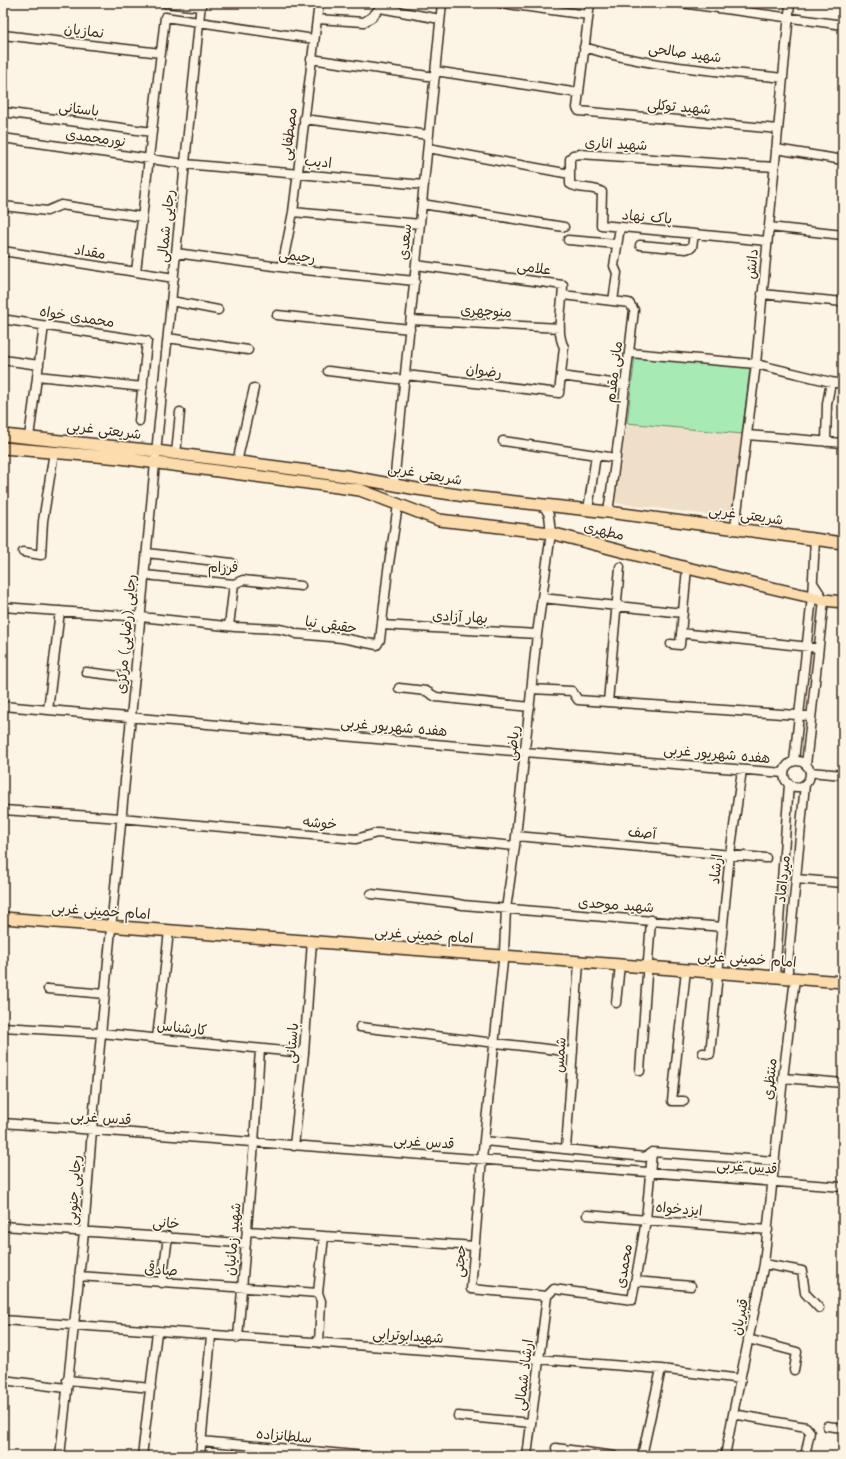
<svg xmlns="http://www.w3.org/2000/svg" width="846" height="1459" viewBox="0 0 846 1459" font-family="'Comic Neue','Playpen Sans Arabic',sans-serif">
<rect width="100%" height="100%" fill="#fcf5e5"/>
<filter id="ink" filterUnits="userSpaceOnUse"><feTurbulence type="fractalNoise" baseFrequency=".025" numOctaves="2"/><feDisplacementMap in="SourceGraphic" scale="8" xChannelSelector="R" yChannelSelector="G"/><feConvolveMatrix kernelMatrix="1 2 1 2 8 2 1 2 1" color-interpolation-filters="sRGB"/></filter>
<g filter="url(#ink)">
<path fill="#efdfc8" d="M 627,423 L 742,434 L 732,518 L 615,503 Z"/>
<path fill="#a7eab4" stroke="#718a69" d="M 635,356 L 750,367 L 742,434 L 627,423 Z"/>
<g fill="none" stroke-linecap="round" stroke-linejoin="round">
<g stroke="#3b2a1e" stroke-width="11">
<path id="minor" d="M 165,3 L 201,7
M 500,3 L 588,15
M 590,3 L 577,108 L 579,111 L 778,129
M 681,3 L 843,25
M 317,19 L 364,22 L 372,17 L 380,8 L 440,19
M 3,35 L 161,53
M 584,47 C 647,67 718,71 783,78
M 311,59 L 435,77
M 435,71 L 579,93
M 3,112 L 152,132
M 304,119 L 429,135
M 3,138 L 185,164 L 424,185
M 428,148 L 570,174 L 570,159 L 573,155 L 580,154 L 774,167
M 776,149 L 843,160
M 570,174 L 570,184 C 579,190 592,186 602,192 L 601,225 L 767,241
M 422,204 L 564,227
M 3,206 L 47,211 L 61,205 L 142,217
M 293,212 L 420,224
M 769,227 L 843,235
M 568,240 L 617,244
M 640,245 L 686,249 L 692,247 L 694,234
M 3,251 L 174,278
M 176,253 L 295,269 L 415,281
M 282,267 L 293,212 L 319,3
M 136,272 L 165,17 L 314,39
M 762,294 L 843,302
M 563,295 L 629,303 L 634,310 L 620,428 L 608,512
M 171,301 L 218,310
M 613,301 L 617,273 L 614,266 L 620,227
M 277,315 L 410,329
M 411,320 L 560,328
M 3,322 L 8,320 L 147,341 L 139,421
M 168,338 L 248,350
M 630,353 L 756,364 L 831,382 L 843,384
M 3,360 L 39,365
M 328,371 L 405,380
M 406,375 L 559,393 L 564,347 C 555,332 563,303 563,285 L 416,265
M 37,376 L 143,387
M 561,376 L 626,385
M 747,435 L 843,443
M 29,437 L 44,326
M 503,441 L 616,458
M 826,442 L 827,404 L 831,382
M 176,454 L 180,412
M 237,462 L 254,388
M 394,484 L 442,3
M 539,505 L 545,508 L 549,515 L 551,533 L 537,634 L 515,846 L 506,909 L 504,952 L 482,1159 L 471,1289 L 547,1296
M 588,510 L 596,455
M 735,528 L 756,364 L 790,3
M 23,552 L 41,555 L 43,521 L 54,452
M 147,553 L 232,563
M 145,575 L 234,584 L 243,580 L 301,586
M 542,598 L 683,613
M 3,607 L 141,617 L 235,627 L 279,629 L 289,631 L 297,634 L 342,638 L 377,645 L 380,640 L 388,570 L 398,505
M 382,625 L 537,634
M 229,626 L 234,584
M 681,633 L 818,648
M 671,644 L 680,645 L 687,568
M 86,672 L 135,678
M 399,688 L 426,691 L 436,697 L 530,707
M 531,689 L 572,691 L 578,700 L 811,716
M 608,702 L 620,567
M 3,706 L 525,752 L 784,773
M 48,710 L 60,611
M 794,761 L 812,597 L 815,539
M784 774a13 13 0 1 1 26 0a13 13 0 1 1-26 0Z
M 806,765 L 824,600 L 813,583
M 810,772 L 843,775
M 3,810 L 121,818 L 356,839 L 377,833 L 515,846
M 516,836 L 766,858
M 796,879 L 843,883
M 371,894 L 453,903 L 463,905 L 723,927
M 775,976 L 789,784
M 788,977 L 788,963 L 805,784
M 48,989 L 105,994
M 616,1003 L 620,965
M 3,1027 L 101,1033 L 304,1053
M 360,1027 L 573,1052
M 157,1038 L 169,931
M 703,1053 L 710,1054 L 730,854 L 742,770
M 640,1071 L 651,920
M 783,1078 L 843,1083
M 684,1101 L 672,1101 L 686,970
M 3,1123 L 843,1187
M 484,1141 L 645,1157 L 652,1152 L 775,1161
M 294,1146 L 304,1053 L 312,941
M 566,1149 L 579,962
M 587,1215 L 768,1230
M 3,1226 C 84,1232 165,1236 246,1244
M 247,1231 L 475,1246
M 764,1264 L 802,1271 L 805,1293 L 819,1308
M 79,1276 L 318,1293
M 635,1281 L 691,1286
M 162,1283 L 168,1236
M 547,1296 L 554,1289 L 632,1300 L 646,1220 L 652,1152
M 3,1320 L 425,1350 L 661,1369 L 741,1379
M 238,1338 L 254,1143 L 260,1049
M 748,1339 L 797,1352 L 794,1370
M 319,1343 L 321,1301 L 318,1293 L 324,1236
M 3,1380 L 66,1388
M 67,1380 L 151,1388
M 733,1414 L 806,1427 L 810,1432 L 805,1456
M 458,1416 L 531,1423
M 827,1426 L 843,1428
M 201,1441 L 366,1456
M 556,1448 L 614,1456
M 60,1456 L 84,1232 L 92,1130 L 155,463 L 201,3
M 142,1456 L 157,1332
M 200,1456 L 211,1336
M 527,1456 L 547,1296
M 642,1456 L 661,1369
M 725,1456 L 733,1414 L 764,1264 L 783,1078 L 795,978"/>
</g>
<g stroke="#3b2a1e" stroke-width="14">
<path id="major" d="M 3,435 L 156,451 L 346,476 L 417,489 L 472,497 L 608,512 L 843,543
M 3,448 L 120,458 L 360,490 L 439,520 L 551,533 L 687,568 L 824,600 L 843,602
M 3,918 L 843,982"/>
</g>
<use href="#minor" stroke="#fcf5e5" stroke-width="8"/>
<use href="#major" stroke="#fcdcac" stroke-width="11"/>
</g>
</g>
<g text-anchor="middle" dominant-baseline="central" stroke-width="3.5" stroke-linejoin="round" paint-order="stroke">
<g font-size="14" fill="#3b2a1e" stroke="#fcf5e5">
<text transform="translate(84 31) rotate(7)">نمازیان</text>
<text transform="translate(685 53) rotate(8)">شهید صالحی</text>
<text transform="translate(679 107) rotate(5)">شهید توکلی</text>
<text transform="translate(79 109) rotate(7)">باستانی</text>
<text transform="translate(289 134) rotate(-83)">مصطفایی</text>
<text transform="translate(96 138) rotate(8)">نورمحمدی</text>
<text transform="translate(616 144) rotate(3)">شهید اناری</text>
<text transform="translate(318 162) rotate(5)">ادیب</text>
<text transform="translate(647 217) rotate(5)">پاک نهاد</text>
<text transform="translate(166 226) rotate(-84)">رجایی شمالی</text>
<text transform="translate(405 242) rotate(-84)">سعدی</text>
<text transform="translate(90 252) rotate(9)">مقداد</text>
<text transform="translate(297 256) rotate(7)">رحیمی</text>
<text transform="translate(752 264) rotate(-85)">دانش</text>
<text transform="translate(534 268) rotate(8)">علامی</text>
<text transform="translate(486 311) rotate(3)">منوچهری</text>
<text transform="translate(77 317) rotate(9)">محمدی خواه</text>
<text transform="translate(484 371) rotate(7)">رضوان</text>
<text transform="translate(614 372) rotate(-83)">مانی مقدم</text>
<text transform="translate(104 430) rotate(7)">شریعتی غربی</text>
<text transform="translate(425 474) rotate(10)">شریعتی غربی</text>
<text transform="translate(746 515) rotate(8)">شریعتی غربی</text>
<text transform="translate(604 531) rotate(14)">مطهری</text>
<text x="223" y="567">فرزام</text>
<text transform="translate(460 617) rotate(3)">بهار آزادی</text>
<text transform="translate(331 625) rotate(8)">حقیقی نیا</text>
<text transform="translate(126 634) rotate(-85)">رجایی (رضایی) مرکزی</text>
<text transform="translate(394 727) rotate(5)">هفده شهریور غربی</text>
<text transform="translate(513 743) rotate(-84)">ریاضی</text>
<text transform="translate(717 754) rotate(5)">هفده شهریور غربی</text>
<text transform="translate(320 823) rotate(5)">خوشه</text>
<text transform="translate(642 833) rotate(5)">آصف</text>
<text transform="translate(716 869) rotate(-84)">ارشاد</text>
<text transform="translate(783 879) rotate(-84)">میرداماد</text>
<text transform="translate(616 905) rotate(4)">شهید موحدی</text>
<text transform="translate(101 911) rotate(4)">امام خمینی غربی</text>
<text transform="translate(424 935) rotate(4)">امام خمینی غربی</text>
<text transform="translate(747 959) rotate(4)">امام خمینی غربی</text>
<text transform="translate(182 1028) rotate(6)">کارشناس</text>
<text transform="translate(292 1043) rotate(-85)">باستانی</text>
<text transform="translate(560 1055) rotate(-86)">شمس</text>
<text transform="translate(770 1079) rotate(-84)">منتظری</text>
<text transform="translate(101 1118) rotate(4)">قدس غربی</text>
<text transform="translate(424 1142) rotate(4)">قدس غربی</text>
<text transform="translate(747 1167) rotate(4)">قدس غربی</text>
<text transform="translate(74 1190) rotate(-86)">رجایی جنوبی</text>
<text transform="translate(679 1209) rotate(5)">ایزدخواه</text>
<text transform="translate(166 1223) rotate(4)">خانی</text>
<text transform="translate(233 1239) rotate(-85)">شهید زمانیان</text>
<text transform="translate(460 1261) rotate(-85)">حجتی</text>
<text transform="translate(624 1266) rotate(-80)">محمدی</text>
<text transform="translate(161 1270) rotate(4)">صادقی</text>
<text transform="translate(740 1317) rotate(-78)">قنبریان</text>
<text transform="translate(408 1336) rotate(4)">شهیدابوترابی</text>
<text transform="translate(524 1375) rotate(-83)">ارشاد شمالی</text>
<text transform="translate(284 1436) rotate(5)">سلطانزاده</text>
</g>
</g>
<rect width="846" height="1459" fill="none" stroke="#fcf5e5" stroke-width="16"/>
<rect x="8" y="8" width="830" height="1443" fill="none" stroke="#3b2a1e" stroke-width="1.5" filter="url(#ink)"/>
</svg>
